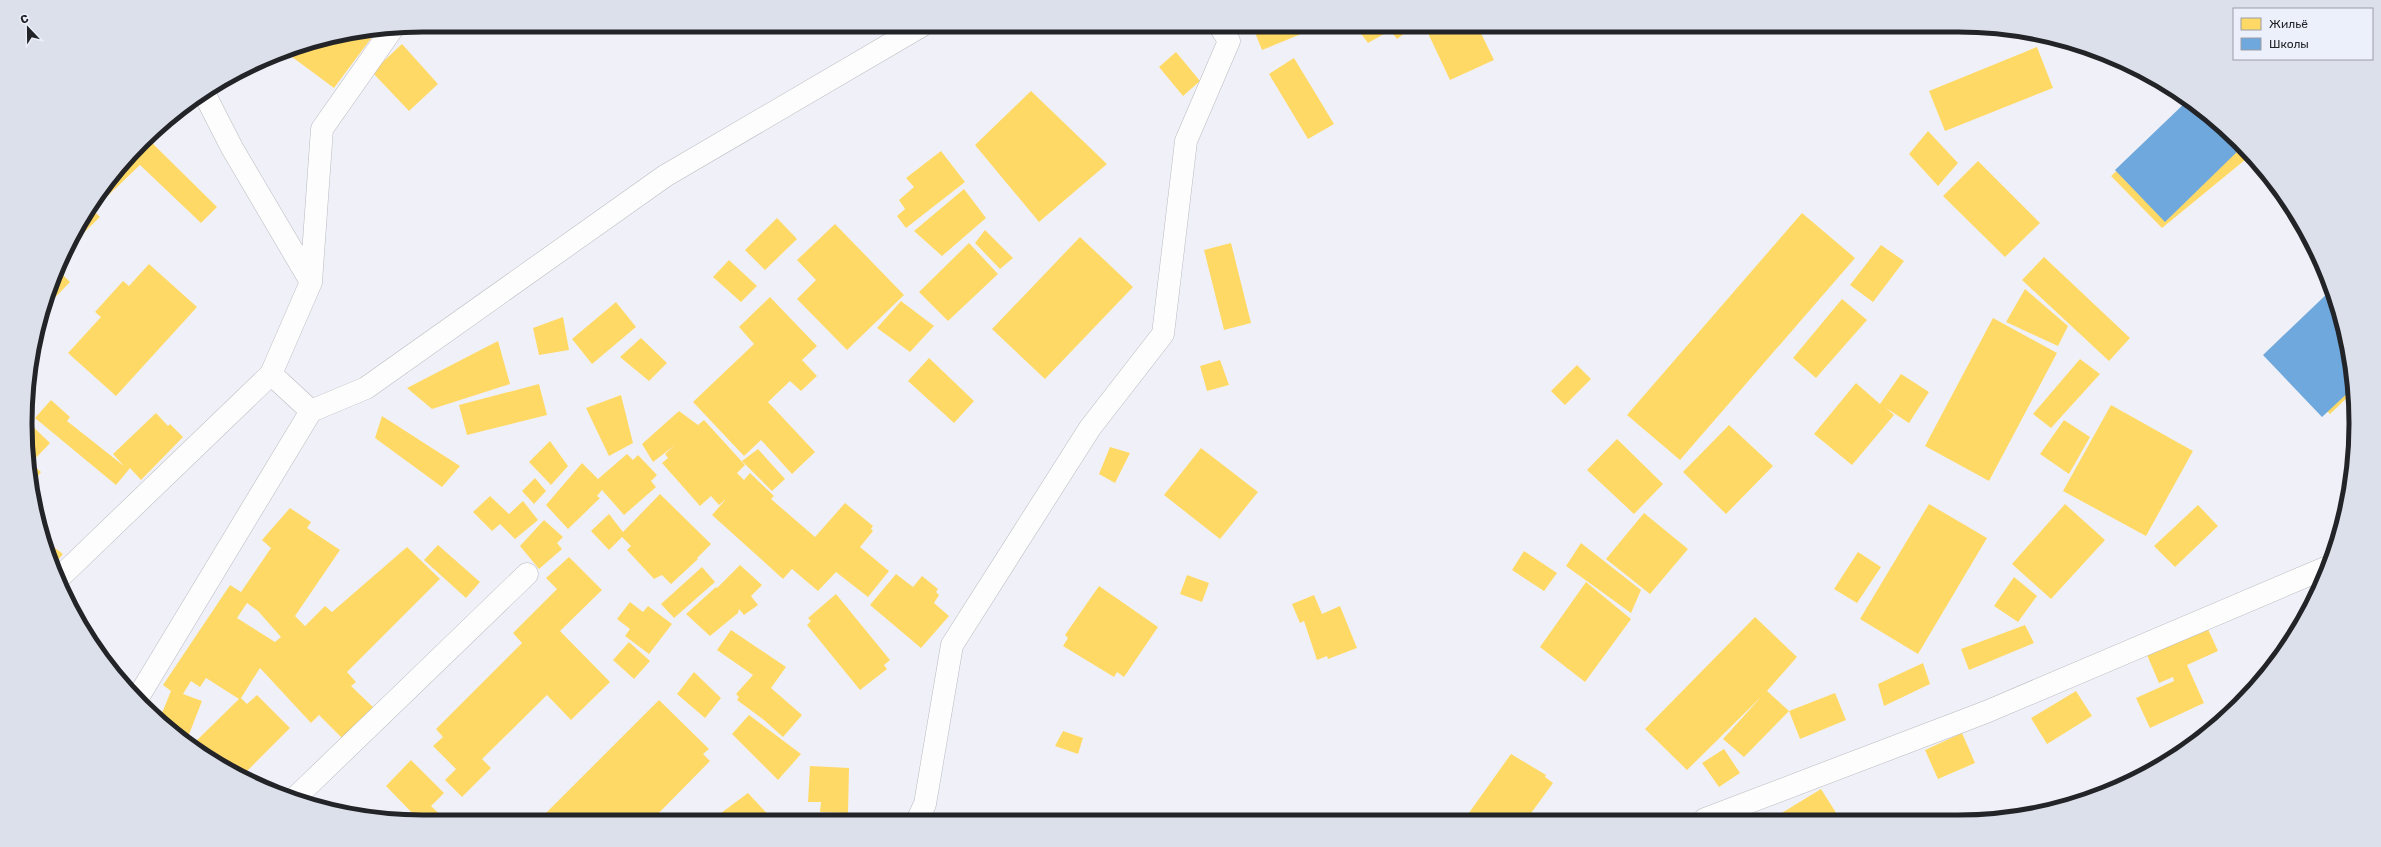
<svg xmlns="http://www.w3.org/2000/svg" width="2381" height="847" viewBox="0 0 2381 847" font-family="Rubik,sans-serif">
<rect width="100%" height="100%" fill="#f0f1f8"/>
<path fill="#ffd966" fill-rule="evenodd" d="M 1252,25 L 1323,25 L 1262,50 Z
M 1357,25 L 1375,25 L 1384,34 L 1368,43 L 1355,26 Z
M 1386,25 L 1416,25 L 1397,39 Z
M 1433,25 L 1477,25 L 1494,60 L 1450,80 L 1426,29 Z
M 378,29 L 334,88 L 284,51 L 346,33 Z
M 402,44 L 438,84 L 409,111 L 372,72 Z
M 2037,47 L 2053,88 L 1945,131 L 1929,91 Z
M 1176,52 L 1200,81 L 1183,96 L 1159,67 Z
M 1294,58 L 1334,124 L 1308,139 L 1269,74 Z
M 1031,91 L 1107,164 L 1039,222 L 975,145 Z
M 2191,102 L 2200,107 L 2251,155 L 2162,228 L 2111,176 Z
M 1928,131 L 1958,163 L 1938,186 L 1909,154 Z
M 147,138 L 217,207 L 201,223 L 140,165 L 93,210 L 100,217 L 73,243 L 70,240 L 107,181 Z
M 941,151 L 965,182 L 906,228 L 897,216 L 905,209 L 899,200 L 914,187 L 906,178 Z
M 1978,161 L 2040,223 L 2005,257 L 1943,196 Z
M 964,189 L 986,218 L 942,256 L 914,231 Z
M 1802,213 L 1855,258 L 1680,460 L 1627,415 Z
M 777,218 L 797,239 L 765,270 L 745,250 Z
M 835,224 L 904,295 L 847,350 L 797,299 L 816,280 L 797,260 Z
M 985,230 L 1013,258 L 1000,269 L 975,243 Z
M 1080,237 L 1133,287 L 1045,379 L 992,329 Z
M 969,243 L 998,274 L 948,321 L 919,292 Z
M 1231,243 L 1251,323 L 1224,330 L 1204,250 Z
M 1881,245 L 1904,261 L 1873,302 L 1850,285 Z
M 2044,257 L 2130,338 L 2109,361 L 2022,280 Z
M 729,260 L 757,286 L 741,302 L 713,277 Z
M 149,264 L 197,307 L 116,396 L 68,353 L 101,317 L 95,312 L 123,281 L 129,286 Z
M 57,269 L 70,282 L 43,310 L 46,296 Z
M 2025,289 L 2068,326 L 2058,346 L 2006,322 Z
M 770,297 L 817,346 L 802,360 L 817,376 L 801,391 L 790,381 L 768,402 L 815,452 L 792,474 L 761,440 L 744,456 L 693,402 L 754,344 L 739,327 Z
M 1842,299 L 1867,320 L 1816,378 L 1793,358 Z
M 901,301 L 934,326 L 910,352 L 877,328 Z
M 616,302 L 636,327 L 592,364 L 572,339 Z
M 2337,303 L 2353,371 L 2353,392 L 2330,414 L 2273,361 Z
M 563,317 L 569,350 L 539,355 L 533,328 Z
M 1993,318 L 2057,353 L 1989,481 L 1925,446 Z
M 641,338 L 667,363 L 649,381 L 620,357 Z
M 498,341 L 510,384 L 432,409 L 407,388 Z
M 929,358 L 974,401 L 954,423 L 908,381 Z
M 2080,359 L 2100,374 L 2051,428 L 2033,414 Z
M 1220,360 L 1229,385 L 1207,391 L 1200,366 Z
M 1577,365 L 1591,379 L 1565,405 L 1551,391 Z
M 1901,374 L 1929,392 L 1909,423 L 1886,408 L 1894,415 L 1852,465 L 1814,434 L 1856,383 L 1880,404 Z
M 539,384 L 547,415 L 467,435 L 459,405 Z
M 621,395 L 633,443 L 609,456 L 586,408 Z
M 51,400 L 70,417 L 67,421 L 124,466 L 113,454 L 156,413 L 168,426 L 170,424 L 183,437 L 141,480 L 130,468 L 116,485 L 35,418 Z
M 2111,405 L 2193,451 L 2146,536 L 2063,491 Z
M 679,411 L 698,425 L 704,420 L 745,465 L 737,473 L 744,480 L 750,473 L 774,496 L 771,499 L 815,537 L 845,503 L 873,526 L 871,529 L 873,531 L 860,547 L 889,571 L 868,597 L 836,572 L 818,591 L 792,569 L 783,579 L 712,515 L 726,499 L 719,505 L 711,496 L 700,506 L 662,463 L 668,458 L 665,454 L 675,445 L 653,462 L 642,444 Z
M 382,416 L 460,466 L 442,487 L 375,438 Z
M 2064,420 L 2090,437 L 2069,474 L 2040,454 Z
M 27,421 L 50,443 L 31,463 L 41,472 L 32,484 L 26,450 Z
M 1729,425 L 1773,466 L 1726,514 L 1683,472 Z
M 1617,439 L 1663,484 L 1634,514 L 1587,470 Z
M 550,441 L 568,466 L 551,485 L 529,462 Z
M 1110,447 L 1130,453 L 1115,483 L 1099,474 Z
M 1201,448 L 1258,492 L 1220,539 L 1164,495 Z
M 758,449 L 785,479 L 772,491 L 742,461 Z
M 627,454 L 633,460 L 638,455 L 657,475 L 651,481 L 656,487 L 624,515 L 602,490 L 597,496 L 600,498 L 568,529 L 546,505 L 582,463 L 598,479 Z
M 535,478 L 546,491 L 534,504 L 522,491 Z
M 660,494 L 711,544 L 697,558 L 698,559 L 671,584 L 662,575 L 654,579 L 627,550 L 631,546 L 622,537 L 609,550 L 591,531 L 609,514 L 623,532 Z
M 490,496 L 509,514 L 523,501 L 538,520 L 515,539 L 500,524 L 492,531 L 473,512 Z
M 1929,504 L 1987,538 L 1918,654 L 1860,619 Z
M 2065,504 L 2105,540 L 2051,599 L 2012,564 Z
M 2198,505 L 2218,526 L 2175,567 L 2154,546 Z
M 290,508 L 311,522 L 307,528 L 340,550 L 295,616 L 305,626 L 325,606 L 332,612 L 407,547 L 440,579 L 347,672 L 356,682 L 351,686 L 374,708 L 343,739 L 319,715 L 311,723 L 260,668 L 241,698 L 247,704 L 257,695 L 290,728 L 242,776 L 202,755 L 191,746 L 239,699 L 206,678 L 200,687 L 191,681 L 183,694 L 202,701 L 186,742 L 156,717 L 160,718 L 171,691 L 163,685 L 230,585 L 241,592 L 271,548 L 262,540 ZM 247,603 L 258,611 L 281,637 L 275,642 L 237,618 Z
M 1644,513 L 1688,549 L 1650,594 L 1606,559 Z
M 544,520 L 563,537 L 557,543 L 562,549 L 539,569 L 520,546 Z
M 43,539 L 63,554 L 53,566 L 45,544 Z
M 1581,543 L 1641,590 L 1631,613 L 1566,566 Z
M 438,545 L 480,582 L 466,598 L 424,560 Z
M 1524,551 L 1557,573 L 1544,591 L 1512,570 Z
M 1858,552 L 1881,567 L 1857,603 L 1834,589 Z
M 569,557 L 602,590 L 560,631 L 610,682 L 571,720 L 547,695 L 482,759 L 491,768 L 462,797 L 445,780 L 456,769 L 433,746 L 443,737 L 436,729 L 522,643 L 513,633 L 557,589 L 546,578 Z
M 740,565 L 762,585 L 751,596 L 758,605 L 744,615 L 739,609 L 738,613 L 710,636 L 686,614 L 716,587 L 717,588 Z
M 702,567 L 715,582 L 674,618 L 661,604 Z
M 896,574 L 913,587 L 922,576 L 938,589 L 936,592 L 939,595 L 934,603 L 949,616 L 921,648 L 870,605 Z
M 1187,575 L 1209,583 L 1202,602 L 1180,594 Z
M 2014,577 L 2037,596 L 2018,622 L 1994,606 Z
M 1586,582 L 1631,619 L 1585,682 L 1540,647 Z
M 1099,586 L 1158,627 L 1124,677 L 1117,672 L 1114,677 L 1063,646 L 1068,638 L 1065,635 Z
M 836,594 L 890,660 L 884,665 L 887,669 L 860,690 L 807,625 L 811,621 L 808,618 Z
M 1314,595 L 1322,614 L 1340,606 L 1357,648 L 1328,659 L 1327,656 L 1317,660 L 1304,621 L 1300,623 L 1292,604 Z
M 630,602 L 643,612 L 648,606 L 672,624 L 649,654 L 625,636 L 630,629 L 617,619 Z
M 1755,617 L 1797,657 L 1767,691 L 1789,711 L 1744,757 L 1723,739 L 1761,697 L 1687,770 L 1645,729 Z
M 2025,625 L 2034,643 L 1969,670 L 1961,649 Z
M 2207,627 L 2218,651 L 2187,665 L 2204,703 L 2150,728 L 2136,698 L 2174,681 L 2173,677 L 2159,683 L 2147,655 Z
M 731,630 L 786,667 L 771,688 L 802,715 L 783,737 L 764,720 L 737,700 L 739,697 L 736,694 L 753,675 L 717,650 Z
M 629,642 L 650,661 L 634,679 L 613,660 Z
M 1923,663 L 1930,684 L 1884,706 L 1878,684 Z
M 694,672 L 721,698 L 705,718 L 677,694 Z
M 2076,691 L 2092,716 L 2047,744 L 2031,718 Z
M 1835,693 L 1846,720 L 1800,739 L 1789,711 Z
M 659,700 L 709,749 L 703,754 L 710,761 L 650,822 L 537,822 Z
M 749,715 L 801,754 L 778,780 L 732,734 Z
M 1063,731 L 1083,738 L 1078,754 L 1055,746 Z
M 1962,733 L 1975,763 L 1938,779 L 1925,750 Z
M 1724,749 L 1740,773 L 1719,787 L 1702,763 Z
M 1511,754 L 1546,775 L 1545,777 L 1553,783 L 1526,820 L 1469,820 L 1466,817 Z
M 411,760 L 444,793 L 431,806 L 448,822 L 415,821 L 417,818 L 386,786 Z
M 810,766 L 849,768 L 848,813 L 820,812 L 821,802 L 808,802 Z
M 1821,789 L 1840,819 L 1772,819 Z
M 748,793 L 774,821 L 726,821 L 721,813 Z
M 357,808 L 359,810 L 361,808 L 367,815 L 352,813 Z"/>
<path fill="#6fa8dc" d="M 2188,100 L 2200,107 L 2242,147 L 2165,222 L 2115,170 Z
M 2332,289 L 2353,371 L 2353,388 L 2322,417 L 2263,355 Z"/>
<g fill="none" stroke-linecap="round" stroke-linejoin="round">
<g stroke="#b9babf" stroke-width="23">
<path id="minor" d="M 204,93 L 232,148 L 311,282
M 271,374 L 311,411
M 58,579 L 271,374 L 311,282 L 322,129 L 393,28
M 137,699 L 311,411 L 366,388 L 665,176 L 923,25
M 294,799 L 527,574
M 917,821 L 925,804 L 952,645 L 1090,428 L 1163,334 L 1186,141 L 1229,41 L 1219,25"/>
</g>
<g stroke="#b9babf" stroke-width="23">
<path id="tertiary" d="M 1705,819 L 1986,712 L 2325,568"/>
</g>
<use href="#minor" stroke="#fdfdfe" stroke-width="22"/>
<use href="#tertiary" stroke="#fdfdfe" stroke-width="22"/>
</g>
<path d="M0 0H2381V847H0ZM423 32H1958A391 391 0 0 1 2349 423V424A391 391 0 0 1 1958 815H423A391 391 0 0 1 32 424V423A391 391 0 0 1 423 32Z" fill="#dce0ea" fill-rule="evenodd"/>
<path fill="none" stroke="#232428" stroke-width="5" d="M423 32H1958A391 391 0 0 1 2349 423V424A391 391 0 0 1 1958 815H423A391 391 0 0 1 32 424V423A391 391 0 0 1 423 32Z"/>
<rect x="2233" y="8" width="140" height="52" fill="#ecf0fb" stroke="#9c9ea7"/>
<rect x="2241" y="18" width="20" height="12" fill="#ffd966" stroke="#9c9ea7"/>
<text x="2269" y="28" font-size="12" fill="#232428">Жильё</text>
<rect x="2241" y="38" width="20" height="12" fill="#6fa8dc" stroke="#9c9ea7"/>
<text x="2269" y="48" font-size="12" fill="#232428">Школы</text>
<g transform="translate(28 28) rotate(338)" stroke="#ecf0fb" stroke-width="3" paint-order="stroke">
<path d="M0-3L7 15L0 10L-7 15Z" fill="#232428"/>
<text y="-6" font-size="11" font-weight="bold" text-anchor="middle" fill="#232428">С</text>
</g>
</svg>
